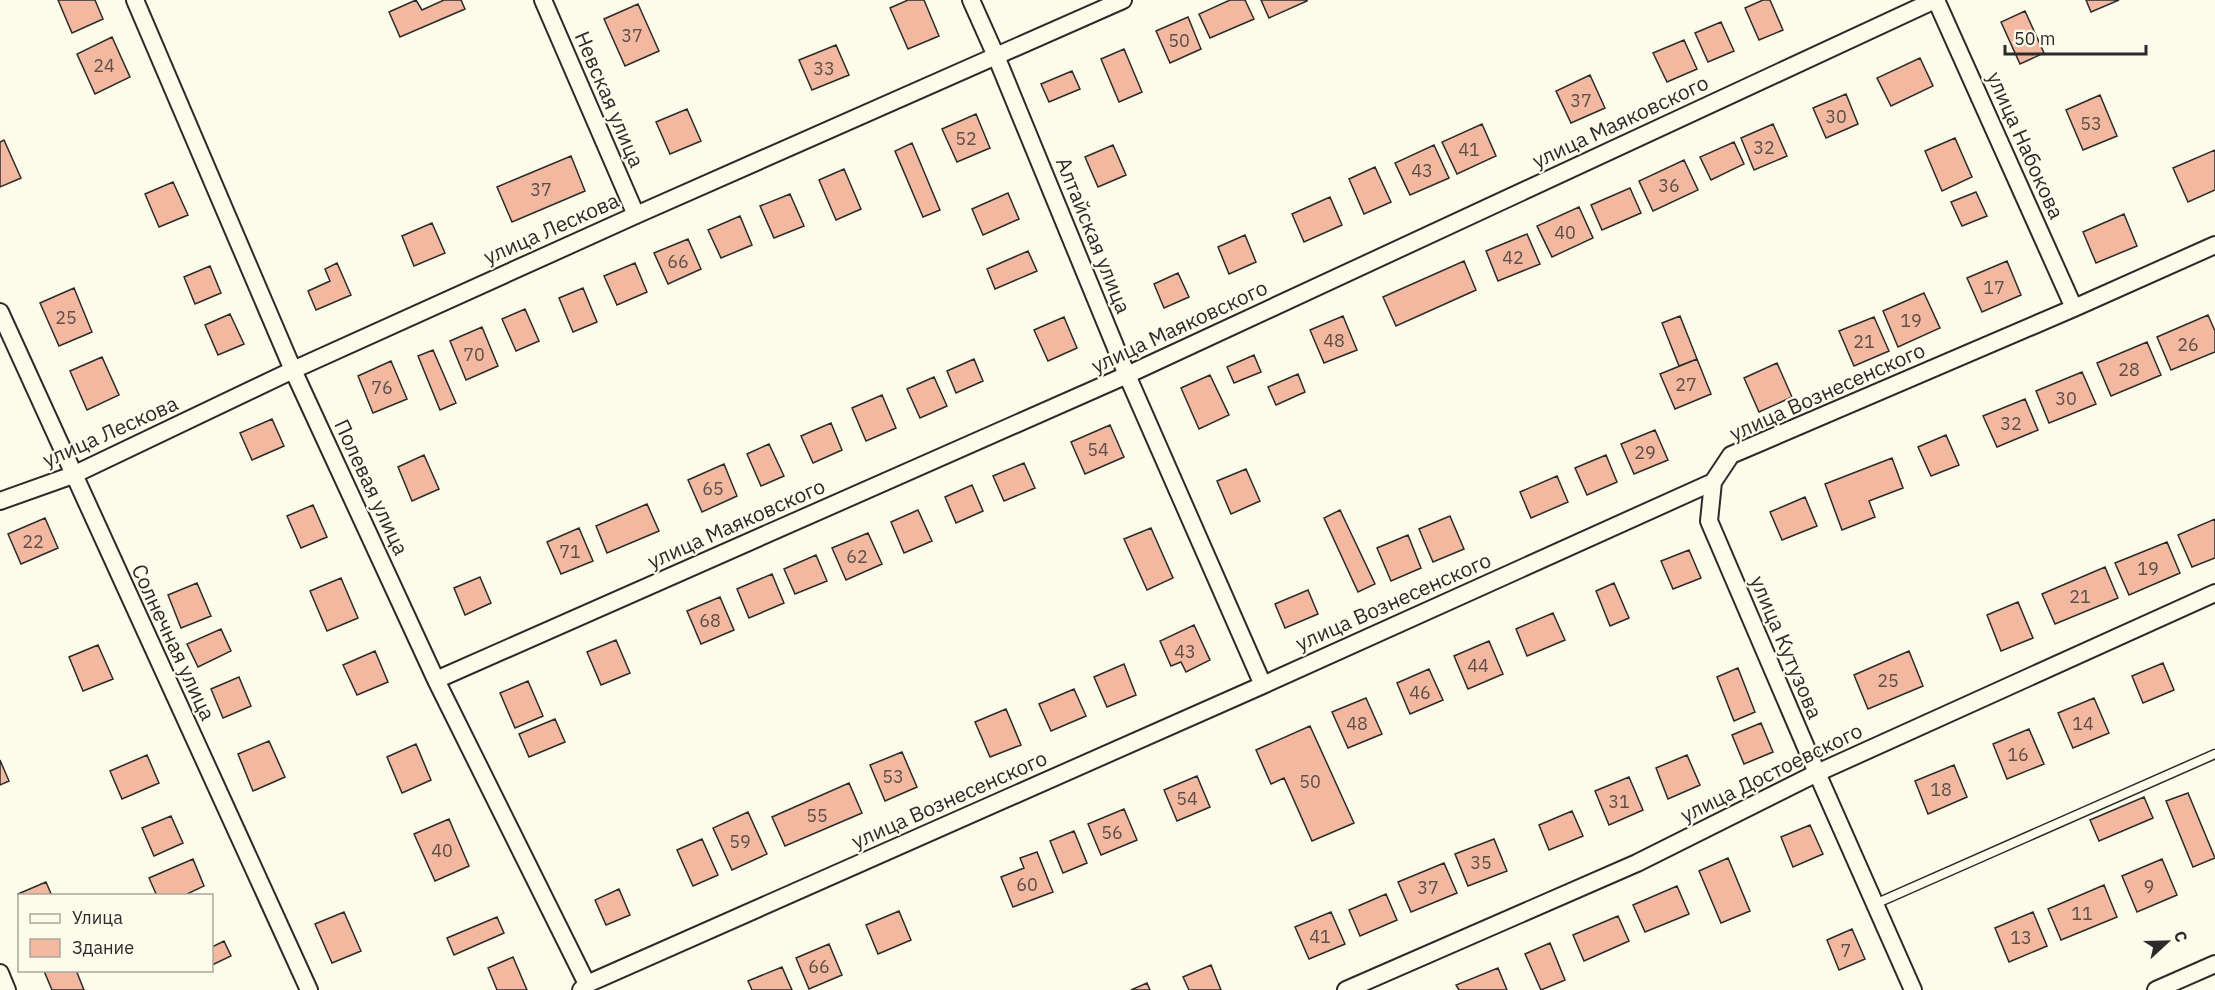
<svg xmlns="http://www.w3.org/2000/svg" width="2215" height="990" viewBox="0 0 2215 990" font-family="'IBM Plex Sans',sans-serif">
<rect width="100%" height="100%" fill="#fdfbea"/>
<path fill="#f2b8a0" stroke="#2b2b2b" stroke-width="1.5" d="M 58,0 L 95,0 L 103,19 L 72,33 Z
M 416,0 L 422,10 L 444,0 L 461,0 L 465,9 L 400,37 L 389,12 Z
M 908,0 L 924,0 L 939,36 L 908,49 L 890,8 Z
M 1230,0 L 1245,0 L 1254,19 L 1210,38 L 1199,14 Z
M 1261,0 L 1307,0 L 1307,1 L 1269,18 Z
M 1763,0 L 1770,0 L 1783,30 L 1759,40 L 1745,8 Z
M 2086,0 L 2119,0 L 2091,12 Z
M 638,4 L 659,51 L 625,66 L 604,19 Z
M 2025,11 L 2044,53 L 2020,64 L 2001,22 Z
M 1188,17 L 1201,49 L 1170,63 L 1156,31 Z
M 1721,22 L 1734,51 L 1708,62 L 1695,33 Z
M 112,37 L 130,77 L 95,94 L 77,54 Z
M 1684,40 L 1697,69 L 1667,82 L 1653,53 Z
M 836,45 L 849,75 L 812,90 L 799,60 Z
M 1124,49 L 1142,92 L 1119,102 L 1101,59 Z
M 1920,58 L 1933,86 L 1891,106 L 1877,78 Z
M 1072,71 L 1080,89 L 1049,102 L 1041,84 Z
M 1590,75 L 1605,108 L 1571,123 L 1556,91 Z
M 1846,94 L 1858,124 L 1826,138 L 1813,108 Z
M 2100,95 L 2117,136 L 2083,150 L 2066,110 Z
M 687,109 L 701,141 L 670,154 L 656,122 Z
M 976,114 L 990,148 L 957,162 L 942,129 Z
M 1482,124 L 1496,156 L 1457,174 L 1442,142 Z
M 1773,124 L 1787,156 L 1754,170 L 1741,138 Z
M 1955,138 L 1972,177 L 1942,191 L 1925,151 Z
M 4,140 L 21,178 L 0,187 L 0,142 Z
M 1734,142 L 1744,164 L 1711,180 L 1700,157 Z
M 912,143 L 940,210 L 923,217 L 895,151 Z
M 1113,145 L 1126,175 L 1098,187 L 1085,157 Z
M 1434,145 L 1449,178 L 1410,195 L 1395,163 Z
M 2215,150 L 2215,190 L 2188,202 L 2173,168 Z
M 571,156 L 585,191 L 512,222 L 497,187 Z
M 1684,160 L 1698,190 L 1653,211 L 1639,181 Z
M 1375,167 L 1391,202 L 1364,214 L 1349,179 Z
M 844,169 L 861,209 L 836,220 L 819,180 Z
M 173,182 L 188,215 L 159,227 L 145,194 Z
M 1630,188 L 1641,213 L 1602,230 L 1591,205 Z
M 1976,192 L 1987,216 L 1962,226 L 1951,202 Z
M 1008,193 L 1019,219 L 983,235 L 972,209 Z
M 790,194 L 804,226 L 774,238 L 760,206 Z
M 1330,197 L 1342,225 L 1304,242 L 1292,214 Z
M 1579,207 L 1593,238 L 1552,257 L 1537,226 Z
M 2124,214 L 2137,246 L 2096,263 L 2083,232 Z
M 740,216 L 752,245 L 721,258 L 708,230 Z
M 432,223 L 445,253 L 414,266 L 402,236 Z
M 1527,234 L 1540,264 L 1498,281 L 1486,251 Z
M 1245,235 L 1256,262 L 1229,274 L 1218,247 Z
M 688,239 L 701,269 L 668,284 L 654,253 Z
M 1028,251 L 1037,271 L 995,289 L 987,269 Z
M 1464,261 L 1476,290 L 1396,326 L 1383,297 Z
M 2007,261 L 2021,295 L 1982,312 L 1967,278 Z
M 337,263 L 351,295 L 316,310 L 308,291 L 330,281 L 325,269 Z
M 635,263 L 647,292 L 617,305 L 604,276 Z
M 210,266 L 221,293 L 195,304 L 184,277 Z
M 1178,273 L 1189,297 L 1164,308 L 1154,284 Z
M 74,288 L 92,332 L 59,346 L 40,303 Z
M 583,288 L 597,322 L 573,332 L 559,298 Z
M 1924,293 L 1940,328 L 1898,347 L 1883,311 Z
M 525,309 L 539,341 L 516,351 L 502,319 Z
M 230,314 L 244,344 L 218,355 L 205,325 Z
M 2208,315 L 2215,331 L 2215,352 L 2171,370 L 2157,337 Z
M 1343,316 L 1357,350 L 1324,363 L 1310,330 Z
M 1680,316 L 1697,359 L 1679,366 L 1662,323 Z
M 1064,317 L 1077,348 L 1048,361 L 1034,330 Z
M 1874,317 L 1889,351 L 1854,366 L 1839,331 Z
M 482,327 L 498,366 L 466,380 L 450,341 Z
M 2147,342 L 2161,375 L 2111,396 L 2097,363 Z
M 433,350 L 456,403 L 440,410 L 418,356 Z
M 1254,355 L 1261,372 L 1234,383 L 1227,367 Z
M 102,357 L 119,395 L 87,410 L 70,371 Z
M 974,359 L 983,381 L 956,393 L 947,371 Z
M 1697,359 L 1711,394 L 1675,409 L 1660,374 Z
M 391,361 L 407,399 L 373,413 L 358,376 Z
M 1777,363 L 1792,397 L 1759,412 L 1744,378 Z
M 2082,372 L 2096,404 L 2049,423 L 2036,391 Z
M 1298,374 L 1305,392 L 1276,405 L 1268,387 Z
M 1210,375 L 1229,415 L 1199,429 L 1181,388 Z
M 934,377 L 947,406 L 920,418 L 907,389 Z
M 882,395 L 896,428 L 866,441 L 852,408 Z
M 2025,399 L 2038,430 L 1997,447 L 1983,416 Z
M 272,419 L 284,446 L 252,460 L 240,433 Z
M 831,423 L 842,450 L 813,463 L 801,436 Z
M 1110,425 L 1124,457 L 1085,474 L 1071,442 Z
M 1655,430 L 1668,460 L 1634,474 L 1621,444 Z
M 1946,435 L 1959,465 L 1931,476 L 1918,447 Z
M 769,444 L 784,476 L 761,486 L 747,454 Z
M 424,455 L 439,489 L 412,501 L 398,467 Z
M 1606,455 L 1617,482 L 1587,495 L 1575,468 Z
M 1892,458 L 1903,488 L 1869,501 L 1875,517 L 1842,530 L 1825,484 Z
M 1024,463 L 1035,488 L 1004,501 L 993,476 Z
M 724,464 L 737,496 L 702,512 L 688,480 Z
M 1246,469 L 1260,501 L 1231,514 L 1217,481 Z
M 1557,476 L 1568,502 L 1531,518 L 1520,492 Z
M 972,485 L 983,511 L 956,523 L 945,497 Z
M 1805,497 L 1817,526 L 1782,540 L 1770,512 Z
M 647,504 L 659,531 L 607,553 L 596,526 Z
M 313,505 L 327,537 L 301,548 L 287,516 Z
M 918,510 L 932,541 L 904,553 L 891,522 Z
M 1340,510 L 1375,584 L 1358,592 L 1324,518 Z
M 1450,516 L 1464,549 L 1433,562 L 1419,529 Z
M 45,518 L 58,548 L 21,564 L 8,534 Z
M 2215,519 L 2215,558 L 2192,567 L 2178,535 Z
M 579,528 L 593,561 L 561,574 L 547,542 Z
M 1151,528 L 1173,578 L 1147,590 L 1124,539 Z
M 868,533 L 882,564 L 846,580 L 832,548 Z
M 1408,535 L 1421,568 L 1391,581 L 1377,548 Z
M 2167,542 L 2180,573 L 2129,595 L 2115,563 Z
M 1689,550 L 1701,578 L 1673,589 L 1661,561 Z
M 816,555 L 827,581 L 795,594 L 784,569 Z
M 2105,567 L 2118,598 L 2055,624 L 2042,594 Z
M 772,574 L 784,603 L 749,618 L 737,589 Z
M 480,577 L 491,603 L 465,615 L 454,588 Z
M 341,578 L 358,618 L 327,631 L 310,591 Z
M 197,583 L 211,616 L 181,628 L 168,595 Z
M 1614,583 L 1629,618 L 1610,626 L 1596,591 Z
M 1308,590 L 1318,614 L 1285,628 L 1275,604 Z
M 720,597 L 734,630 L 701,644 L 687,611 Z
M 2018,602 L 2033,638 L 2001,651 L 1987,615 Z
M 1553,613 L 1565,640 L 1527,656 L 1516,629 Z
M 1194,625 L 1210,660 L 1186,672 L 1181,662 L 1171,666 L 1160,641 Z
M 221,629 L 231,651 L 198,667 L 187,644 Z
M 616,640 L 630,673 L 601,685 L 587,652 Z
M 1489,641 L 1503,674 L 1468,689 L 1454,656 Z
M 98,645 L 113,679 L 83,691 L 69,657 Z
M 375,651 L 388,682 L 357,695 L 343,665 Z
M 1909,651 L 1923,686 L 1868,709 L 1854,675 Z
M 2163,663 L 2174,690 L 2143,703 L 2132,676 Z
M 1124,664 L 1136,695 L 1107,707 L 1094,677 Z
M 1738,668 L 1755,712 L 1734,721 L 1717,677 Z
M 1429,669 L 1443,700 L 1410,714 L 1397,683 Z
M 239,677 L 251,706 L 223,718 L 211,689 Z
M 528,681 L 543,716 L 515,728 L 500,693 Z
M 1074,689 L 1086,716 L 1051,731 L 1039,704 Z
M 1366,698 L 1382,734 L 1348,748 L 1332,712 Z
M 2094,698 L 2109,733 L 2073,748 L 2058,713 Z
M 1006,709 L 1021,745 L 990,757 L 975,722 Z
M 555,719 L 565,742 L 529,757 L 519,734 Z
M 1761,723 L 1773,752 L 1744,764 L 1732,735 Z
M 1310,726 L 1354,823 L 1312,841 L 1284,778 L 1271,784 L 1256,750 Z
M 2029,729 L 2044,764 L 2007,779 L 1993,744 Z
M 269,741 L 285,777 L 253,791 L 238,754 Z
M 416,744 L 431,780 L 402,793 L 387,757 Z
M 902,752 L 917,787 L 885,801 L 870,765 Z
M 147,755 L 159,783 L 122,799 L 110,771 Z
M 1687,755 L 1700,785 L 1668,799 L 1656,768 Z
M 0,760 L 9,781 L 0,785 Z
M 1954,765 L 1967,797 L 1928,814 L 1915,781 Z
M 1197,776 L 1210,807 L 1177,821 L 1164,790 Z
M 1629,777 L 1643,810 L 1609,825 L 1595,791 Z
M 849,783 L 862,813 L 785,846 L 772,817 Z
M 2188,793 L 2215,858 L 2193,867 L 2166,801 Z
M 2144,797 L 2153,818 L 2099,841 L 2090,820 Z
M 1124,809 L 1137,840 L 1101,855 L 1088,824 Z
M 1572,811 L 1583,836 L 1549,850 L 1539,825 Z
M 748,812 L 767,854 L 732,870 L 713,828 Z
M 171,816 L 183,843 L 154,856 L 142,828 Z
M 449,819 L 469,866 L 435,881 L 414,834 Z
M 1810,825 L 1823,854 L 1793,867 L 1781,837 Z
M 1074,831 L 1087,863 L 1063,873 L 1050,841 Z
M 702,839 L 718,875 L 693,886 L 677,850 Z
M 1494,839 L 1507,871 L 1468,886 L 1455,854 Z
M 1037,852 L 1053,892 L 1013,907 L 1001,877 L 1024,868 L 1020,858 Z
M 1728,858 L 1750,911 L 1721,923 L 1699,871 Z
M 193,859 L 204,886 L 183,896 L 157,896 L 149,878 Z
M 2162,859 L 2177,895 L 2137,912 L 2122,876 Z
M 1444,863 L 1457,893 L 1411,912 L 1398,882 Z
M 46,882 L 52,896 L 20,896 L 20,898 L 18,894 Z
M 2104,885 L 2117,917 L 2061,940 L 2048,909 Z
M 1677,886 L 1689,914 L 1645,932 L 1633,905 Z
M 619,889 L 630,915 L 606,925 L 595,900 Z
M 1386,894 L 1397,920 L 1360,936 L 1349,910 Z
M 899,911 L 911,940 L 878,954 L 866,925 Z
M 344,912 L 361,951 L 332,963 L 315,924 Z
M 1331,912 L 1345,944 L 1309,959 L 1295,927 Z
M 2033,912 L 2047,946 L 2009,962 L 1995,928 Z
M 1618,916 L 1629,941 L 1584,961 L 1573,935 Z
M 497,917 L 504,933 L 454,955 L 447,938 Z
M 1852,929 L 1865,959 L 1839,970 L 1827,940 Z
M 224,941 L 231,956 L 212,965 L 212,947 Z
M 1550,943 L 1565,980 L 1541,990 L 1525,954 Z
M 829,944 L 842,975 L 809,989 L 796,958 Z
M 513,957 L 527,990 L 497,990 L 488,968 Z
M 1211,965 L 1221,990 L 1189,990 L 1183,977 Z
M 782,967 L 792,990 L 752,990 L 748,981 Z
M 1498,968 L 1507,990 L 1459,990 L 1456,985 Z
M 76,970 L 84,990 L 52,990 L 44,971 Z
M 1147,983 L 1150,990 L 1131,990 Z"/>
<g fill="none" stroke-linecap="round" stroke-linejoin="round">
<g stroke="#2b2b2b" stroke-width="11">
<path id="service" d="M 1875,904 L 2215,754"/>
</g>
<g stroke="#2b2b2b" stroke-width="20">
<path id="minor" d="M 135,0 L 293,370 L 436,680 L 587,984
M 543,0 L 636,215
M 971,0 L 996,56 L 1127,375 L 1263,685
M 1936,0 L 2074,308
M 0,312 L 309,990
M 1713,482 L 1709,521 L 1817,773 L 1913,990
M 0,501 L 73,475 L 293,370 L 636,215 L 1123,0
M 436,680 L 1127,375 L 1935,0
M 0,973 L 7,990
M 581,990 L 587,984 L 1263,685 L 1713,482 L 1731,455 L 2074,308 L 2215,245
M 1346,990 L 1637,863 L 1817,773 L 2215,593
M 2156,990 L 2215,964"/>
</g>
<use href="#service" stroke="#fdfbea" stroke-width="8"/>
<use href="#minor" stroke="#fdfbea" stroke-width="16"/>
</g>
<g text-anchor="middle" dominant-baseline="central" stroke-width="4.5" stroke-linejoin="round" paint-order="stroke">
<g font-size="18" fill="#5d4e48">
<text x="632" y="35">37</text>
<text x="1179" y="40">50</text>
<text x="104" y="65">24</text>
<text x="824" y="68">33</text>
<text x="1581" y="100">37</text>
<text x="1836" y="116">30</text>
<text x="2091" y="123">53</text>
<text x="966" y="138">52</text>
<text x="1764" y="147">32</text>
<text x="1469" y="149">41</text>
<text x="1422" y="170">43</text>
<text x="1669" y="185">36</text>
<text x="541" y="189">37</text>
<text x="1565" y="232">40</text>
<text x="1513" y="257">42</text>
<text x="678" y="261">66</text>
<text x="1994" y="287">17</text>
<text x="66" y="317">25</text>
<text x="1911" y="320">19</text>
<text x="1334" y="340">48</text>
<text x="1864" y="341">21</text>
<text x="2188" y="344">26</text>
<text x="474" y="354">70</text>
<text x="2129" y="369">28</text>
<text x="1686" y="384">27</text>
<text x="382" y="387">76</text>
<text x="2066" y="398">30</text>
<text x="2011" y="423">32</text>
<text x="1098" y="449">54</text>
<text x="1645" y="452">29</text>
<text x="713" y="488">65</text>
<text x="33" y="541">22</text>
<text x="570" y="551">71</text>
<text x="857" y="556">62</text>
<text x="2148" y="568">19</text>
<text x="2080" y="596">21</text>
<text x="710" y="620">68</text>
<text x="1185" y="651">43</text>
<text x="1478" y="665">44</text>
<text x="1888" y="680">25</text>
<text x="1420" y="692">46</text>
<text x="1357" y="723">48</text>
<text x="2083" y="723">14</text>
<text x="2018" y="754">16</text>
<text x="893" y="776">53</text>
<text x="1310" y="781">50</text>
<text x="1941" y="789">18</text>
<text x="1187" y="798">54</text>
<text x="1619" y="801">31</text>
<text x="817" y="815">55</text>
<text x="1112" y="832">56</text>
<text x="740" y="841">59</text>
<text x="442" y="850">40</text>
<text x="1481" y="862">35</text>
<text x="1027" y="884">60</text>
<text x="2149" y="886">9</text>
<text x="1428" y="887">37</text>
<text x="2082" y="913">11</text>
<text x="1320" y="936">41</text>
<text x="2021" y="937">13</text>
<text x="1846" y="950">7</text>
<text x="819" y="966">66</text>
</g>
<g font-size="21" fill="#2b2b2b" stroke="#fdfbea">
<text transform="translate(610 99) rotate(67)">Невская улица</text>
<text transform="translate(1620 121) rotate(-25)">улица Маяковского</text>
<text transform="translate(2026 145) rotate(66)">улица Набокова</text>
<text transform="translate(551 228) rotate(-24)">улица Лескова</text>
<text transform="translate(1094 235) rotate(68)">Алтайская улица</text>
<text transform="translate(1179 326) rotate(-25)">улица Маяковского</text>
<text transform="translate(1827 391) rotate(-24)">улица Вознесенского</text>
<text transform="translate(110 431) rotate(-24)">улица Лескова</text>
<text transform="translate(372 487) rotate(65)">Полевая улица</text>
<text transform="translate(736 523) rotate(-24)">улица Маяковского</text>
<text transform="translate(1393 601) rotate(-24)">улица Вознесенского</text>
<text transform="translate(174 642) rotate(65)">Солнечная улица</text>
<text transform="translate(1787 647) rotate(67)">улица Кутузова</text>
<text transform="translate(1771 772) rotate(-26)">улица Достоевского</text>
<text transform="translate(949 799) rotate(-24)">улица Вознесенского</text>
</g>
</g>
<rect x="18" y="894" width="195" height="78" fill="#fdfbea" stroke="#a9a89e" stroke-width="1.5"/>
<rect x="30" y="914" width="30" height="9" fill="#fdfbea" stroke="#a9a89e" stroke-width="1.5"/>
<text x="72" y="924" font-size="18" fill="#2b2b2b">Улица</text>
<rect x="30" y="939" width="30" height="18" fill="#f2b8a0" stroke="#a9a89e" stroke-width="1.5"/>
<text x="72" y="954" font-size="18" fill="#2b2b2b">Здание</text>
<g transform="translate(2167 942) rotate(68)" stroke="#fdfbea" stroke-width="4.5" paint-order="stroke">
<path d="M0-4.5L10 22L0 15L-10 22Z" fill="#2b2b2b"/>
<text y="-9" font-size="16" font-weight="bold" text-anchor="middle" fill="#2b2b2b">С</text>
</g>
<path d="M2005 45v9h141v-9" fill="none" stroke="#2b2b2b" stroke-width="3"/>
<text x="2014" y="45" font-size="18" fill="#2b2b2b" stroke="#fdfbea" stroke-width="4.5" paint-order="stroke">50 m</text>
</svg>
